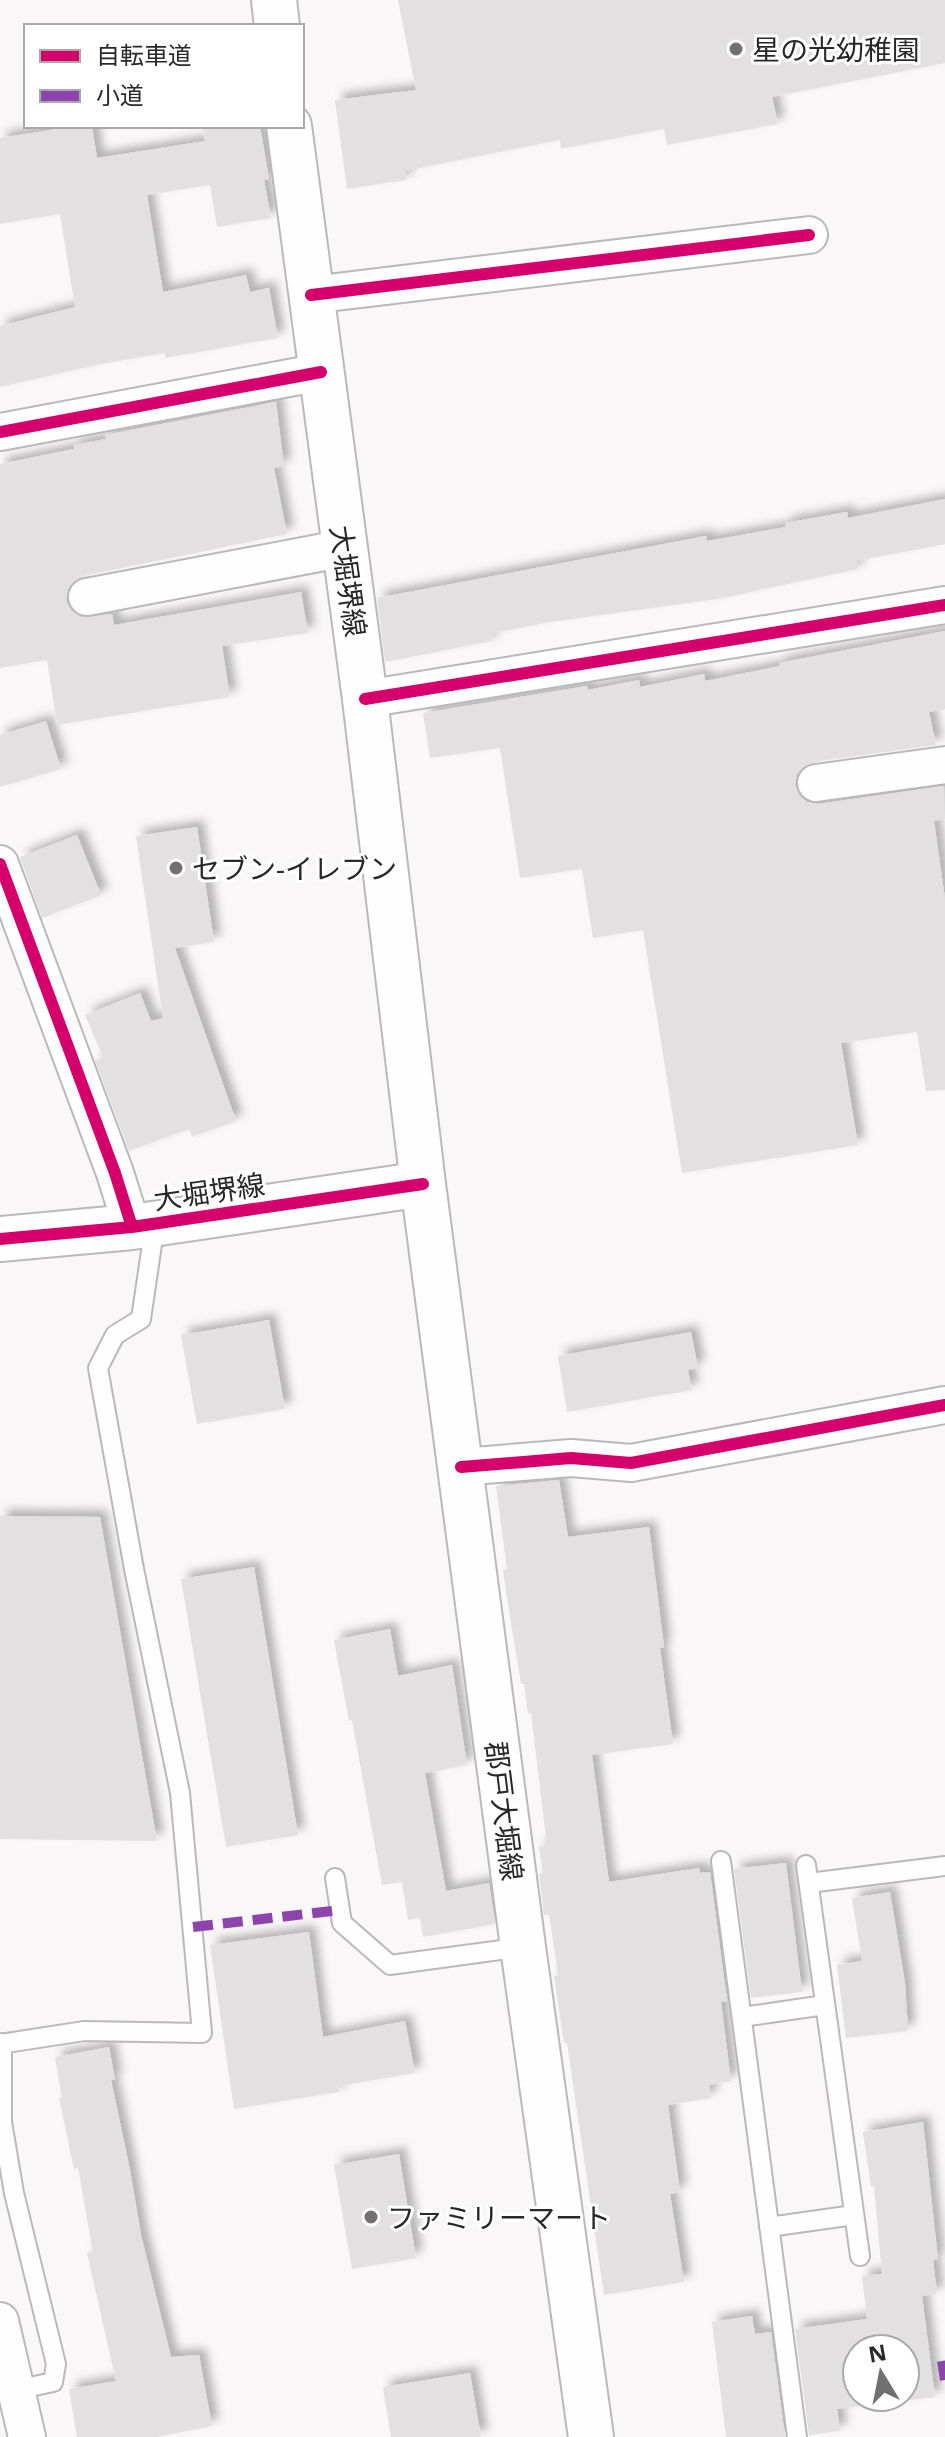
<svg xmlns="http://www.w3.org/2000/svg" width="945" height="2437" viewBox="0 0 945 2437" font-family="'Noto Sans','Noto Sans JP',sans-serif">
<defs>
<filter id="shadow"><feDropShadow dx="7" dy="-7" stdDeviation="4" flood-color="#0004"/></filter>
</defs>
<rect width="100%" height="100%" fill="#f9f7f8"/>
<path fill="#e2e0e1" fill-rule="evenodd" filter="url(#shadow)" d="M 398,0 L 945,0 L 945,63 L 772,97 L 778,124 L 667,145 L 664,129 L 561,149 L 560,140 L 405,171 L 406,180 L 347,189 L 335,100 L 416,90 Z
M 76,126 L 92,126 L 97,158 L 205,141 L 202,126 L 260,126 L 269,179 L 264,180 L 271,218 L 217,227 L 210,185 L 147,195 L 163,292 L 246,275 L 250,292 L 269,288 L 278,338 L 165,358 L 165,353 L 101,364 L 0,387 L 0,326 L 75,307 L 60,214 L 0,224 L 0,138 Z
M 276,402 L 284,466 L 274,468 L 287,534 L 83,576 L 73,582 L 68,589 L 66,600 L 71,610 L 81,617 L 112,614 L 114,625 L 301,592 L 308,633 L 222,646 L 230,697 L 57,725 L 47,660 L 0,668 L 0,464 L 74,449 L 74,445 L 106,439 L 105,435 Z
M 945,499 L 945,544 L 856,561 L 858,569 L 718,599 L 550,622 L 490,634 L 492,641 L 385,662 L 377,598 L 706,536 L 707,541 L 786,527 L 785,523 L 847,512 L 848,518 Z
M 945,631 L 945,709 L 929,712 L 936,745 L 813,762 L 803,767 L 797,774 L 795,785 L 800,796 L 807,802 L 818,804 L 944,786 L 945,819 L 934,821 L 945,899 L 945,1090 L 926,1091 L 917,1032 L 841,1043 L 858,1145 L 682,1173 L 643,930 L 593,938 L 582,869 L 520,878 L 500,748 L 430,758 L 423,713 L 587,686 L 588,690 L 639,680 L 640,687 L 704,674 L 705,681 L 780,666 L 779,663 Z
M 46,721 L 61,769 L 0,787 L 0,735 Z
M 197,827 L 214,942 L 175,948 L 236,1121 L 192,1137 L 189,1129 L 129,1151 L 95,1060 L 103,1057 L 85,1015 L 140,993 L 151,1021 L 163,1018 L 136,836 Z
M 77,835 L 101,895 L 42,918 L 20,857 Z
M 269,1320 L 285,1409 L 197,1424 L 181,1335 Z
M 691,1332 L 698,1368 L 688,1370 L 692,1390 L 567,1412 L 558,1356 Z
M 559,1480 L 568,1537 L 649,1527 L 664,1647 L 660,1648 L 673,1744 L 592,1755 L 609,1882 L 699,1868 L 700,1873 L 710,1872 L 727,2001 L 721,2002 L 731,2081 L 709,2085 L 711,2098 L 668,2105 L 680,2192 L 670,2194 L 684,2282 L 604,2295 L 567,2043 L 564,2043 L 554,1976 L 558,1975 L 549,1914 L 544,1915 L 539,1874 L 543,1873 L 539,1847 L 547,1846 L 531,1713 L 528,1714 L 524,1684 L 521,1684 L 507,1598 L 503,1570 L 507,1569 L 496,1486 Z
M 0,1516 L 100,1517 L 157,1841 L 0,1839 Z
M 254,1567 L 298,1835 L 226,1847 L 181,1579 Z
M 390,1629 L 398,1676 L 452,1665 L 467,1765 L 425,1773 L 446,1891 L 489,1883 L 495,1924 L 423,1937 L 420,1918 L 408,1920 L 402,1882 L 382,1885 L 352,1720 L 349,1721 L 334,1640 Z
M 786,1863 L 802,1992 L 751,1998 L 734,1869 Z
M 890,1892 L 905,1983 L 908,2031 L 846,2038 L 837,1965 L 862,1961 L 852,1898 Z
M 309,1932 L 323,2037 L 405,2021 L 415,2073 L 338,2086 L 339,2092 L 234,2109 L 210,1945 Z
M 109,2047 L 115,2079 L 111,2080 L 130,2170 L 141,2235 L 171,2357 L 199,2355 L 212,2426 L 156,2437 L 77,2437 L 69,2389 L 116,2381 L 87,2253 L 93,2252 L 78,2168 L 74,2169 L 59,2098 L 62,2098 L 55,2057 Z
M 923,2122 L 938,2259 L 933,2260 L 937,2294 L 922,2296 L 935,2397 L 837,2409 L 840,2431 L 809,2435 L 795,2329 L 867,2319 L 862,2276 L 882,2274 L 874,2186 L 871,2187 L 863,2132 ZM 857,2349 L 905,2349 L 905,2397 L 857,2397 Z
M 399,2154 L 416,2258 L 352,2269 L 334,2165 Z
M 752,2316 L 755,2334 L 771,2332 L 785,2437 L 726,2437 L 712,2322 Z
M 470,2373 L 481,2437 L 391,2437 L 383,2387 Z"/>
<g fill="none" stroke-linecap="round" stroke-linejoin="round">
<g stroke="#bab8b9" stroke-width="22">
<path id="service" d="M 721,1861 L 797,2437
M 806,1865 L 860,2256
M 335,1878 L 342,1923 L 390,1965 L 523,1947
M 809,1883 L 945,1866
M 742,2017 L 825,2005
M 2,2043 L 2,2122 L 14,2193 L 56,2364 L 53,2382 L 16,2390
M 0,2044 L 84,2031 L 202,2033 L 180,1793 L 134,1569 L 98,1368 L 115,1335 L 141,1319 L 155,1224
M 769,2227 L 854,2215"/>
</g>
<g stroke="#bab8b9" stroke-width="40">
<path id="minor" d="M 311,295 L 809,235
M 0,432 L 321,372
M 87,597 L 345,548
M 365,699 L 945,605
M 816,783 L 945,765
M 0,864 L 115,1173 L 132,1227
M 461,1467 L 571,1458 L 631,1463 L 945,1405
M 0,2321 L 27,2437"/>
</g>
<g stroke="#bab8b9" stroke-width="48">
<path id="secondary" d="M 274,0 L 277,26
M 289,126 L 365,699 L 423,1184 L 523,1947 L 591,2437
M 0,1239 L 132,1227 L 423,1184"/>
</g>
<use href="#service" stroke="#fefefe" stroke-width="18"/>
<use href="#minor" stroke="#fefefe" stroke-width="36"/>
<use href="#secondary" stroke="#fefefe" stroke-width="44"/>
<path stroke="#8e44ad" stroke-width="10" stroke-dasharray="20 10" stroke-linecap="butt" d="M 193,1927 L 340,1910
M 942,2361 L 945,2380"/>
<g stroke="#fff" stroke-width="17">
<path id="cycleway" d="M 311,295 L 809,235
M 0,432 L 321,372
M 365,699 L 945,605
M 0,864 L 115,1173 L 132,1227
M 0,1239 L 132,1227 L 423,1184
M 461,1467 L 571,1458 L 631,1463 L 945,1405"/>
</g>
<use href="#cycleway" stroke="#d6006c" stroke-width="12"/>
</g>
<g fill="#727071" stroke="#fff" stroke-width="3">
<circle cx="736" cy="49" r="8"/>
<circle cx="176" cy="868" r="8"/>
<circle cx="371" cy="2217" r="8"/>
</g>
<g text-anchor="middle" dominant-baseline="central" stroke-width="6" stroke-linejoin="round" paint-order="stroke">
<g font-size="28" fill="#292829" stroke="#fff" text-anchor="start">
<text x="752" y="49">星の光幼稚園</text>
<text x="192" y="868">セブン-イレブン</text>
<text x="387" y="2217">ファミリーマート</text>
</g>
<g font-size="28" fill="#292829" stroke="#fff">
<text transform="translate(349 581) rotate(82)">大堀堺線</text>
<text transform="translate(209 1191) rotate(-8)">大堀堺線</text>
<text transform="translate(505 1811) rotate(83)">郡戸大堀線</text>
</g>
</g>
<rect x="24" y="24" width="280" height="104" fill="#ffffff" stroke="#a9a9a9" stroke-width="2"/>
<rect x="40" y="50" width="40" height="12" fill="#d6006c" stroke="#a9a9a9" stroke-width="2"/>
<text x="96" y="64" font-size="24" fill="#292829">自転車道</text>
<rect x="40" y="90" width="40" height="12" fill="#8e44ad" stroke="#a9a9a9" stroke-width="2"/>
<text x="96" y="104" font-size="24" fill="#292829">小道</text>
<g transform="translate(881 2373) rotate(350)"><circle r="38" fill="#ffffff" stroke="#a9a9a9" stroke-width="2"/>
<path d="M0-6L14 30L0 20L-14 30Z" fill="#727071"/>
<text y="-12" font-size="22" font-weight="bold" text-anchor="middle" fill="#292829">N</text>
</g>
</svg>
